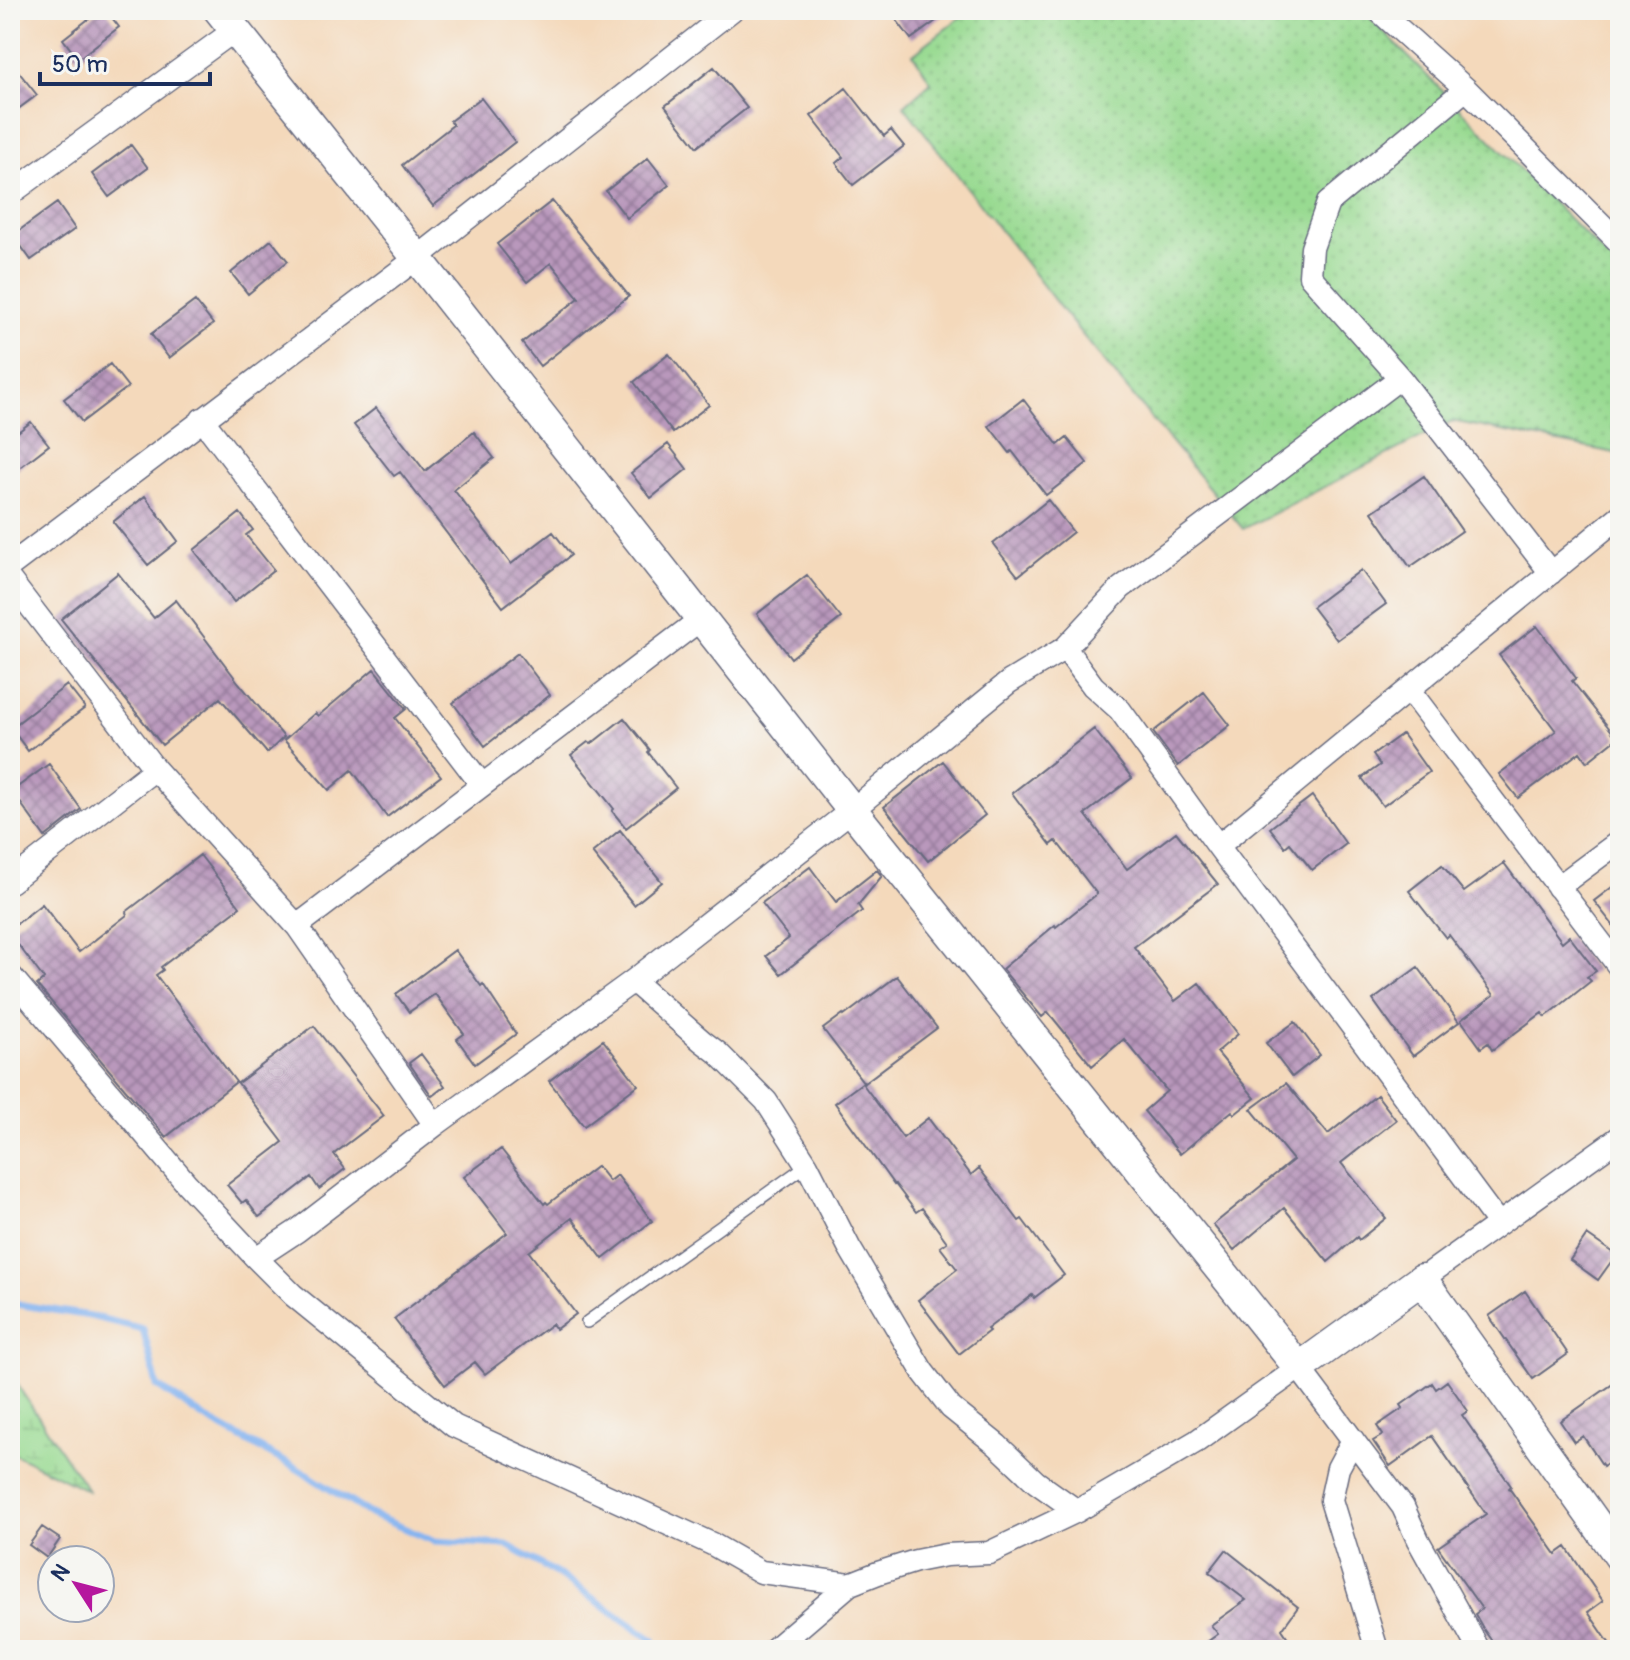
<svg xmlns="http://www.w3.org/2000/svg" width="1630" height="1660" viewBox="0 0 1630 1660" font-family="Pangolin,sans-serif">
<defs>
<pattern id="grass-dots" width="8" height="8" patternUnits="userSpaceOnUse" patternTransform="scale(2)"><rect width="8" height="8" fill="#98da91"/><path d="M2 2h.1M6 6h.1" fill="none" stroke="#82bb7f" stroke-width="1.8" stroke-linecap="round"/></pattern>
<pattern id="wetland-marsh" width="20" height="14" patternUnits="userSpaceOnUse" patternTransform="scale(2)"><rect width="20" height="14" fill="#98da91"/><path d="M1 5h8M5 5V1M11 12h8M15 12V8" fill="none" stroke="#82bb7f"/></pattern>
<pattern id="building-cross-hatch" width="8" height="8" patternUnits="userSpaceOnUse" patternTransform="scale(2)"><rect width="8" height="8" fill="#b998bc"/><path d="M0 0l8 8M0 8l8-8" fill="none" stroke="#967c9c"/></pattern>
</defs>
<rect width="100%" height="100%" fill="#f6f6f2"/>
<filter id="ink" filterUnits="userSpaceOnUse"><feTurbulence type="fractalNoise" baseFrequency=".0125" numOctaves="2"/><feDisplacementMap in="SourceGraphic" scale="16" xChannelSelector="R" yChannelSelector="G"/><feConvolveMatrix kernelMatrix="1 2 1 2 8 2 1 2 1" color-interpolation-filters="sRGB"/></filter>
<filter id="wash" filterUnits="userSpaceOnUse"><feTurbulence type="fractalNoise" baseFrequency=".006" numOctaves="4" result="noise"/><feDisplacementMap in="SourceGraphic" scale="32" xChannelSelector="R" yChannelSelector="G"/><feGaussianBlur stdDeviation="1.8" result="paint"/><feColorMatrix in="noise" values="0 0 0 0 0 0 0 0 0 0 0 0 0 0 0 0 0 1.4 0 .05"/><feComposite in="paint" operator="in"/></filter>
<g filter="url(#wash)">
<rect width="100%" height="100%" fill="#f4d9bb"/>
<path fill="url(#grass-dots)" stroke="#5a8478" stroke-width="2" d="M 970,10 L 1362,10 L 1620,270 L 1620,454 L 1452,421 L 1243,529 L 1066,315 L 904,106 L 931,82 L 913,54 Z"/>
<path fill="url(#wetland-marsh)" stroke="#5a8478" stroke-width="2" d="M 10,1374 L 88,1491 L 10,1452 Z"/>
<g fill="none" stroke-linecap="round" stroke-linejoin="round">
<path stroke="#85b4f0" stroke-width="7" d="M 10,1303 L 90,1316 L 143,1329 L 157,1386 L 203,1417 L 296,1468 L 370,1514 L 434,1541 L 507,1545 L 559,1575 L 653,1640"/>
</g>
<g id="blocks">
<path fill="url(#building-cross-hatch)" d="M 100,10 L 106,10 L 119,27 L 78,59 L 63,39 Z
M 889,10 L 951,10 L 911,39 Z
M 10,61 L 37,95 L 10,115 Z
M 714,67 L 747,108 L 697,147 L 665,106 Z
M 846,88 L 884,136 L 891,130 L 904,146 L 853,185 L 836,163 L 843,157 L 811,116 Z
M 481,98 L 515,142 L 433,206 L 402,165 L 453,125 L 450,121 Z
M 131,145 L 148,168 L 109,197 L 92,174 Z
M 648,158 L 669,185 L 627,218 L 606,191 Z
M 552,201 L 629,296 L 540,366 L 522,343 L 579,298 L 551,263 L 527,282 L 497,244 Z
M 57,203 L 75,229 L 31,260 L 13,235 Z
M 271,240 L 288,261 L 248,294 L 231,273 Z
M 195,301 L 213,324 L 169,358 L 151,334 Z
M 669,354 L 709,405 L 673,433 L 634,382 Z
M 110,364 L 128,387 L 82,422 L 64,399 Z
M 1023,399 L 1058,445 L 1067,438 L 1087,463 L 1046,495 L 1012,451 L 1010,453 L 989,426 Z
M 376,408 L 425,471 L 474,432 L 494,458 L 454,490 L 511,564 L 553,532 L 571,555 L 503,607 L 400,472 L 394,476 L 354,425 Z
M 31,422 L 49,445 L 10,475 L 10,438 Z
M 668,444 L 687,469 L 651,498 L 631,473 Z
M 1424,476 L 1462,531 L 1410,567 L 1372,512 Z
M 145,496 L 178,541 L 148,565 L 113,522 Z
M 1048,500 L 1073,532 L 1018,576 L 993,544 Z
M 240,513 L 253,530 L 246,535 L 274,570 L 234,602 L 194,550 Z
M 1361,570 L 1386,604 L 1337,640 L 1312,607 Z
M 118,573 L 154,618 L 176,600 L 238,682 L 284,737 L 267,753 L 220,698 L 162,745 L 61,619 Z
M 807,575 L 841,618 L 791,658 L 757,614 Z
M 1537,626 L 1576,678 L 1572,681 L 1617,738 L 1587,762 L 1580,752 L 1518,798 L 1499,774 L 1556,731 L 1499,655 Z
M 518,653 L 550,695 L 485,746 L 453,703 Z
M 374,669 L 406,709 L 395,718 L 441,776 L 387,817 L 352,770 L 329,790 L 284,740 L 315,713 L 318,716 Z
M 67,685 L 85,708 L 28,751 L 11,728 Z
M 1204,692 L 1230,725 L 1178,766 L 1153,732 Z
M 624,718 L 650,750 L 648,752 L 676,788 L 626,828 L 612,811 L 614,809 L 571,755 L 588,742 L 591,744 Z
M 1094,729 L 1132,778 L 1085,814 L 1127,869 L 1176,832 L 1218,884 L 1134,947 L 1175,1001 L 1199,983 L 1238,1034 L 1217,1052 L 1255,1098 L 1235,1114 L 1232,1111 L 1180,1154 L 1144,1111 L 1167,1091 L 1124,1039 L 1092,1066 L 1048,1012 L 1042,1017 L 1002,969 L 1055,925 L 1056,927 L 1097,894 L 1056,841 L 1051,845 L 1012,793 Z
M 1402,734 L 1429,772 L 1383,806 L 1362,778 L 1380,765 L 1373,755 Z
M 943,761 L 985,815 L 928,861 L 884,807 Z
M 49,764 L 81,809 L 45,837 L 12,791 Z
M 1312,796 L 1346,844 L 1312,870 L 1290,843 L 1285,847 L 1270,828 Z
M 620,830 L 662,882 L 634,905 L 592,853 Z
M 200,855 L 240,907 L 161,967 L 163,970 L 156,975 L 236,1082 L 166,1137 L 37,985 L 44,979 L 10,934 L 10,929 L 42,904 L 79,952 L 127,915 L 126,912 Z
M 1504,863 L 1562,942 L 1569,936 L 1596,971 L 1587,977 L 1591,981 L 1552,1012 L 1545,1017 L 1542,1013 L 1492,1050 L 1488,1043 L 1481,1048 L 1461,1020 L 1494,995 L 1449,935 L 1446,938 L 1409,891 L 1442,865 L 1464,892 Z
M 810,867 L 836,902 L 877,870 L 882,876 L 858,905 L 862,911 L 781,974 L 766,956 L 789,938 L 762,903 Z
M 1620,881 L 1620,934 L 1594,901 Z
M 455,950 L 481,986 L 483,984 L 516,1034 L 475,1064 L 457,1039 L 464,1034 L 435,994 L 409,1012 L 396,994 Z
M 1418,967 L 1459,1022 L 1413,1056 L 1373,1000 Z
M 897,976 L 937,1028 L 864,1083 L 823,1029 L 843,1014 L 844,1016 Z
M 1295,1022 L 1320,1055 L 1292,1077 L 1266,1043 Z
M 314,1026 L 384,1116 L 334,1154 L 345,1169 L 319,1189 L 311,1177 L 259,1217 L 246,1200 L 242,1203 L 227,1185 L 283,1142 L 238,1083 Z
M 603,1040 L 638,1085 L 584,1126 L 549,1081 Z
M 421,1054 L 445,1086 L 432,1096 L 409,1063 Z
M 862,1083 L 903,1138 L 928,1118 L 971,1175 L 979,1168 L 1019,1221 L 1022,1219 L 1064,1275 L 1034,1298 L 1032,1295 L 987,1329 L 989,1331 L 959,1354 L 918,1300 L 957,1269 L 940,1247 L 947,1242 L 922,1208 L 916,1212 L 895,1184 L 894,1185 L 835,1103 Z
M 1286,1083 L 1328,1134 L 1377,1095 L 1396,1120 L 1341,1163 L 1386,1218 L 1359,1240 L 1357,1237 L 1328,1262 L 1284,1208 L 1234,1250 L 1213,1225 L 1293,1160 L 1251,1109 Z
M 501,1149 L 544,1204 L 546,1202 L 548,1204 L 597,1166 L 609,1181 L 617,1175 L 652,1221 L 603,1259 L 572,1218 L 529,1252 L 576,1314 L 556,1329 L 552,1324 L 485,1374 L 475,1362 L 445,1385 L 394,1319 L 507,1233 L 464,1177 Z
M 1587,1235 L 1616,1255 L 1598,1280 L 1570,1260 Z
M 1525,1291 L 1568,1354 L 1533,1379 L 1489,1316 Z
M 1620,1379 L 1620,1454 L 1603,1466 L 1583,1436 L 1574,1442 L 1560,1421 Z
M 1447,1381 L 1468,1411 L 1462,1415 L 1511,1486 L 1509,1488 L 1556,1554 L 1566,1547 L 1603,1601 L 1588,1612 L 1614,1650 L 1498,1650 L 1484,1630 L 1475,1614 L 1482,1609 L 1438,1547 L 1486,1514 L 1432,1436 L 1390,1466 L 1373,1441 L 1383,1435 L 1377,1426 L 1403,1408 L 1401,1405 L 1432,1383 L 1436,1389 Z
M 42,1527 L 60,1539 L 47,1558 L 29,1545 Z
M 1226,1550 L 1298,1607 L 1282,1629 L 1296,1650 L 1196,1650 L 1218,1634 L 1211,1625 L 1246,1600 L 1209,1572 Z"/>
</g>
</g>
<g filter="url(#ink)">
<use href="#blocks" fill-opacity="0" stroke="#676a7f" stroke-width="2"/>
<g fill="none" stroke-linecap="round" stroke-linejoin="round">
<g stroke="#676a7f" stroke-width="14">
<path id="lane" d="M 587,1322 L 807,1165"/>
</g>
<g stroke="#676a7f" stroke-width="25">
<path id="street" d="M 1378,10 L 1466,89 L 1620,243
M 1466,89 L 1328,203 L 1312,248 L 1310,276 L 1400,378 L 1551,573
M 10,194 L 235,30
M 202,419 L 482,785
M 10,566 L 417,258 L 732,10
M 10,580 L 155,769 L 297,926 L 435,1125
M 1065,648 L 1121,588 L 1400,378
M 1409,690 L 1620,968
M 1218,846 L 1620,516
M 10,882 L 155,769
M 1558,887 L 1620,841
M 297,926 L 701,619
M 10,975 L 187,1184 L 256,1258 L 297,1231 L 435,1125 L 633,981 L 852,810 L 1009,682 L 1065,648 L 1093,686 L 1120,710 L 1218,846 L 1498,1223
M 633,981 L 702,1041 L 718,1053 L 766,1101 L 807,1165 L 849,1247 L 923,1372 L 951,1408 L 997,1445 L 1036,1482 L 1077,1511
M 256,1258 L 293,1295 L 454,1426 L 712,1544 L 761,1572 L 850,1584
M 1422,1279 L 1620,1137
M 1353,1440 L 1338,1468 L 1331,1500 L 1377,1650
M 773,1650 L 850,1584 L 878,1573 L 916,1561 L 946,1555 L 989,1553 L 1077,1511 L 1197,1441 L 1299,1368 L 1403,1507 L 1418,1540 L 1479,1650"/>
</g>
<g stroke="#676a7f" stroke-width="33">
<path id="secondary" d="M 219,10 L 417,258 L 852,810 L 1299,1368 L 1422,1279 L 1620,1557"/>
</g>
<use href="#lane" stroke="#fff" stroke-width="11"/>
<use href="#street" stroke="#fff" stroke-width="22"/>
<use href="#secondary" stroke="#fff" stroke-width="30"/>
</g>
</g>
<rect width="1630" height="1660" fill="none" stroke="#f6f6f2" stroke-width="40"/>
<g transform="translate(76 1584) rotate(306)"><circle r="38" fill="#f6f6f2" stroke="#9ea6b7" stroke-width="2"/>
<path d="M0-6L14 30L0 20L-14 30Z" fill="#b5179e"/>
<text y="-12" font-size="22" font-weight="bold" text-anchor="middle" fill="#1b2f5e">N</text>
</g>
<path d="M40 72v12h170v-12" fill="none" stroke="#1b2f5e" stroke-width="4"/>
<text x="52" y="72" font-size="24" fill="#1b2f5e" stroke="#f6f6f2" stroke-width="6" paint-order="stroke">50 m</text>
</svg>
